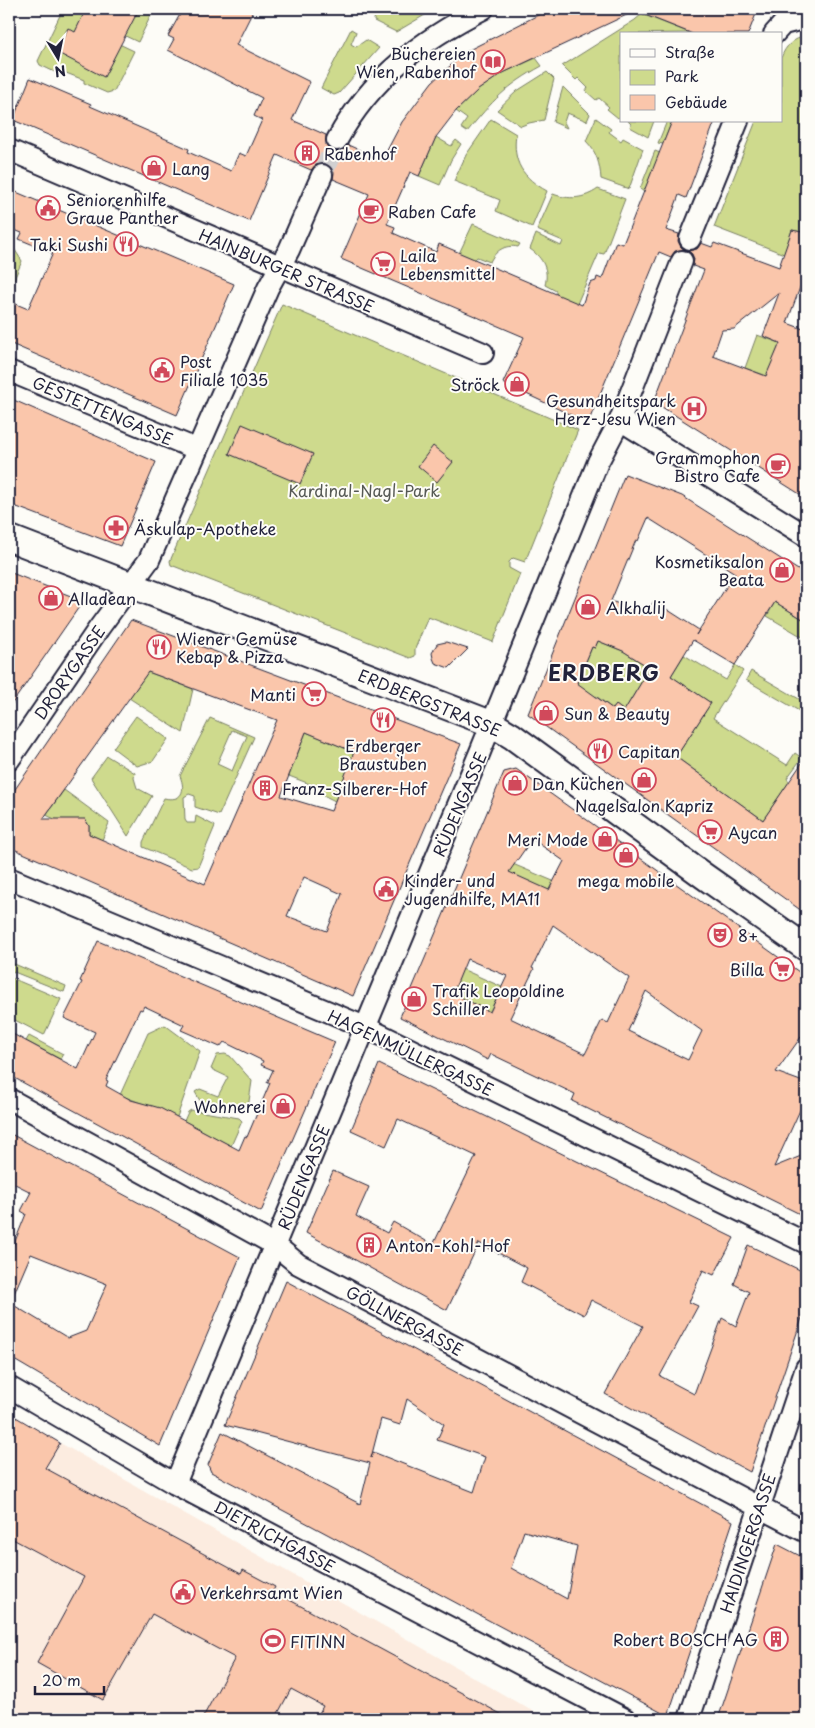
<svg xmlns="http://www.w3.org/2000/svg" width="815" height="1728" viewBox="0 0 815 1728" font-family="'Playpen Sans',sans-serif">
<rect width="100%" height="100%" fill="#fdfcf7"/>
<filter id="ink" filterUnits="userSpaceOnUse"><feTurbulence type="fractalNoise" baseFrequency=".02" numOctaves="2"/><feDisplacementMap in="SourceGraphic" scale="10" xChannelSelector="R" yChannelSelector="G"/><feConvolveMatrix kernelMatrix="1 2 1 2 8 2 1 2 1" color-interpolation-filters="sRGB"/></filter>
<g filter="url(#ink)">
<path fill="#fcece0" d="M 60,1443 L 405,1638 L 546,1719 L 9,1719 L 9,1507 L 13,1510 L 45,1468 Z"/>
<path fill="#ceda8d" stroke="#787e64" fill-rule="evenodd" d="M 63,9 L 154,9 L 138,42 L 119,33 L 115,42 L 134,51 L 114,91 L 107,93 L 84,83 L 84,80 L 61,71 L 59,74 L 40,65 L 38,61 Z
M 373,9 L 435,9 L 396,32 L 374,21 L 375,10 Z
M 642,14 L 690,33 L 621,34 L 621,116 L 618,118 L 607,109 L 609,107 L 599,98 L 596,100 L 586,91 L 588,88 L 578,78 L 576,80 L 562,66 L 635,20 Z
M 351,29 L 356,32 L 351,44 L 356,47 L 366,40 L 379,48 L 339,93 L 334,95 L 321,88 Z
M 806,36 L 806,233 L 792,230 L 784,254 L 714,227 L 756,121 L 781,121 L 781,58 C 786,45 793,39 806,36 Z
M 536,58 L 542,66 C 507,85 492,101 467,132 L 461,128 L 467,119 L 456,111 L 478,90 L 503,73 Z
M 547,72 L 554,79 L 544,120 L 529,123 L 521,126 L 497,110 L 517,91 Z
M 563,87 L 590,114 L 587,121 L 567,113 L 564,122 L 567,128 L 553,122 Z
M 596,118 L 611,129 L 609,132 L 621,141 L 623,138 L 643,149 L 629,189 L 601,179 C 600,165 597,152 586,141 Z
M 491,119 L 516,134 C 512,162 523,178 547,191 L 532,227 L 496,211 L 500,200 L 454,181 L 466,155 Z
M 628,121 L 654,121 L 648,137 L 630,127 L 631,124 Z
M 667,121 L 672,121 L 663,144 L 658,143 Z
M 436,137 L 451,146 L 456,140 L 461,144 L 451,160 L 440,185 L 419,176 Z
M 655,151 L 660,153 L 644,192 L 640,189 Z
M 598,189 L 625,199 L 604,254 L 599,253 L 573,313 L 555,301 L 558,295 L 556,293 L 556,291 L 545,285 C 549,270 543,258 530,249 L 536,234 L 561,246 L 563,241 L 537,230 L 553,194 C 569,200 584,199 598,189 Z
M 473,224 L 520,244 L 518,247 C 505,244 495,251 490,262 L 477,257 L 475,259 L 454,264 Z
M 9,245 L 13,247 L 22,261 L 10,289 L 9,289 Z
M 282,304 L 578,430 L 525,562 L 513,558 L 509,562 L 509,568 L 520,574 L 493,642 L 428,617 L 415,649 L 415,656 L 410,658 L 171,565 L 170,561 Z
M 757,335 L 780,343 L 767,376 L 745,368 Z
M 775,602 L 806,621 L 806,639 L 767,616 Z
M 598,641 L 623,651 L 650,668 L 624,711 L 616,705 L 613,709 L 596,696 L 588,706 L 572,696 L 592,647 L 595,648 Z
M 684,655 L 726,680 L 735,665 L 743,671 L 713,718 L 787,765 L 795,753 L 802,758 L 787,778 L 789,782 L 763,820 L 676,757 L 711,703 L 671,676 Z
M 751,671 L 806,703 L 806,715 L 746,680 Z
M 148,672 L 193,689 L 183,733 L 129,698 Z
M 136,716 L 168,739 L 153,761 L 137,766 L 113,748 Z
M 210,718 L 254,737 L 219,815 L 195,807 L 195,796 L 189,794 L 184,797 L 185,820 L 187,823 L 195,823 L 196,816 L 215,826 L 198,867 L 192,868 L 143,847 L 143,842 L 164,798 C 182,802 186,791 180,776 ZM 232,730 L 247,736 L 232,771 L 217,764 Z
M 306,732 L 355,752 L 335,801 L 317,792 L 315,786 L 289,776 Z
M 107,756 L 135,773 L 134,778 L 137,788 L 152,796 L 128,836 L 91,778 Z
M 64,790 L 109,823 L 102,840 L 89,834 L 89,826 L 87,822 L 70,826 L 46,815 Z
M 508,862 L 553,881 L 549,890 L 510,884 Z
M 12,963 L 66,986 L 64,992 L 9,970 Z
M 462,969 L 502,987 L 488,1015 L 451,993 Z
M 9,977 L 61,999 L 44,1035 L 9,1017 Z
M 165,1025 L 200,1051 L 177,1117 L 120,1095 L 148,1033 Z
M 29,1036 L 63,1054 L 60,1059 L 26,1041 Z
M 225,1054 L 230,1056 L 252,1081 L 248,1108 L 203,1106 L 195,1092 L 200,1089 L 218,1096 L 228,1077 L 211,1069 L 217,1055 Z
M 191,1110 L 239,1118 L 242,1121 L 231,1146 L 184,1121 L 188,1112 Z"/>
<path fill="#fac6ab" stroke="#22223b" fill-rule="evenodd" d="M 86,9 L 139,9 L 104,77 L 56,52 L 68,28 L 75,32 Z
M 183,9 L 254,9 L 236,45 L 310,82 L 292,120 L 326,135 L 326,145 L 331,150 L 337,152 L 342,151 L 348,145 L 382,160 L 402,122 L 432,82 L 467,51 L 550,9 L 758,9 L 748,34 L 693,34 L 635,11 L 503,73 L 478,90 L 456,111 L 436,137 L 419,176 L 410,172 L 387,224 L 395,227 L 393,233 L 436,252 L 439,244 L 582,305 L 590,283 L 596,281 L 597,277 L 602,279 L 616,242 L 623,244 L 672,121 L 715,121 L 686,198 L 679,195 L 666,230 L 679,234 L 678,241 L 681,247 L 685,250 L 675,251 L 671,257 L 659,252 L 588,423 L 503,383 L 524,337 L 341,259 L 369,194 L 333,179 L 334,173 L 332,168 L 327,164 L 320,163 L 315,166 L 311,170 L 277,155 L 249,221 L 13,120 L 30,78 L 91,104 L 90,106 L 189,149 L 188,152 L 231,171 L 239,153 L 246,156 L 262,120 L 254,116 L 262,98 L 168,50 L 174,39 L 168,36 Z
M 9,189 L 234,284 L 177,415 L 9,343 L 9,301 L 28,309 L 53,253 L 19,239 L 22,233 L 9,228 Z
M 805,226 L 806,227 L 806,271 L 787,323 L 806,330 L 806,498 L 654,402 L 704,270 L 693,266 L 694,259 L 692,254 L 687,250 L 697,249 L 701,243 L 712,247 L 714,243 L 779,267 L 792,230 L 802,232 ZM 779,293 L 763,336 L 780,343 L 766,376 L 713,356 L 722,330 L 734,329 Z
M 9,398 L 156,462 L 120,546 L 9,504 Z
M 242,424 L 313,454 L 300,484 L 229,454 Z
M 433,446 L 453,462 L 437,482 L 418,466 Z
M 625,474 L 682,496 L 806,575 L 806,621 L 775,602 L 735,665 L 693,640 L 671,676 L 711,703 L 676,757 L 763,820 L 806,757 L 806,914 L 528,714 ZM 648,518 L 735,573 L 696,635 L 699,630 L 654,601 L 646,614 L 611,601 L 636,540 L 638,541 ZM 598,641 L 623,651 L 650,668 L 624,711 L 616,705 L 613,709 L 577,683 L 592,647 L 595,648 Z
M 9,572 L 76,598 L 79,607 L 9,708 Z
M 131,620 L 461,744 L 353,996 L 9,847 L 9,798 ZM 148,672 L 277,720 L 205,884 L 89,834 L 89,826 L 85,819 L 43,819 ZM 306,732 L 354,752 L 331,811 L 281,796 ZM 304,877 L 342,894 L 327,931 L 287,916 Z
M 446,642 L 468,649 L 449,668 L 435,663 L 433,658 L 432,653 L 437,644 Z
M 516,769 L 806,977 L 806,1030 L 776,1072 L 806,1083 L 806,1097 L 774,1167 L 806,1154 L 806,1217 L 572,1101 L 575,1094 L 491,1054 L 488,1060 L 400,1017 L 504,772 ZM 532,839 L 564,861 L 549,890 L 509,872 ZM 553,925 L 629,978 L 608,1023 L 602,1020 L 585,1054 L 510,1018 L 534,969 L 532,968 ZM 467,959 L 507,976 L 490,1012 L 453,993 ZM 646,991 L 702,1031 L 688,1060 L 628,1031 Z
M 98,941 L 335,1042 L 261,1212 L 9,1075 L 9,1032 L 78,1069 L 95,1032 L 64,1018 L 82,982 L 80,981 ZM 144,1006 L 184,1025 L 181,1030 L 220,1047 L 224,1042 L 263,1061 L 261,1065 L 273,1070 L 267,1083 L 270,1083 L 247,1137 L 245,1136 L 239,1150 L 160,1108 L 131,1100 L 106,1086 L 108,1081 L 106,1080 L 140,1009 L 142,1010 Z
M 379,1064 L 734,1238 L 714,1275 L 703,1270 L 689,1302 L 698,1306 L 660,1376 L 694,1394 L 722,1318 L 736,1326 L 749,1292 L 734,1284 L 748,1245 L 806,1273 L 806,1306 L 750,1472 L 605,1394 L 643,1326 L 591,1300 L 584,1315 L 521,1282 L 527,1268 L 479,1243 L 447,1310 L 306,1233 L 333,1171 L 369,1187 L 356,1216 L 387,1233 L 393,1222 L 433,1245 L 476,1156 L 398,1119 L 386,1146 L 351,1130 Z
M 9,1133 L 240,1257 L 160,1446 L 9,1357 L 9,1256 L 26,1214 L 21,1211 L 31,1192 L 9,1181 ZM 31,1254 L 107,1284 L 86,1331 L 68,1338 L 10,1303 Z
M 286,1281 L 733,1521 L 668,1716 L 211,1472 L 208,1465 L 222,1432 L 360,1504 L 370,1463 L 225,1425 ZM 407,1399 L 444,1424 L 437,1440 L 485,1457 L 474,1492 L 373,1452 L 371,1458 L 381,1419 L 400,1425 ZM 524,1531 L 577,1546 L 567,1599 L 511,1568 Z
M 9,1413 L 60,1443 L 45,1468 L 241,1574 L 243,1570 L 275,1587 L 273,1591 L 510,1719 L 316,1719 L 323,1706 L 291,1689 L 275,1719 L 202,1719 L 235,1658 L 152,1614 L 103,1700 L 37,1663 L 84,1577 L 9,1537 Z
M 777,1544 L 806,1559 L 806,1719 L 718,1719 Z"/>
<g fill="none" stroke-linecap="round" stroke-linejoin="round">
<path stroke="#d1d0d1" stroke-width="20" stroke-dasharray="20 10" stroke-linecap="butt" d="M 322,175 L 337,140"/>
<g stroke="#22223b" stroke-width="24">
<path id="minor" d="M 774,34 L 783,24 L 803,19 L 806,20
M 337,140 C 371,78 421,40 483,9
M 9,150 L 483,353
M 690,239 L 738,121
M 9,371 L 196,449
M 620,420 L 806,536
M 9,760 L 99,628 L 149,560 L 268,288 L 289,250 L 322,175
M 9,878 L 365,1027 L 806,1243
M 9,1099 L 275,1245 L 298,1264 L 806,1532
M 9,1387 L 175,1484 L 625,1719
M 175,1484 L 480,752 L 598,462 L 620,420 L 682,261
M 689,1719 L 806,1368"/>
</g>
<g stroke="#22223b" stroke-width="29">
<path id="tertiary" d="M 9,538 L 492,724 L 512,736 L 704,876 L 806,948"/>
</g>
<use href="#minor" stroke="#fdfcf7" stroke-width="20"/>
<use href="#tertiary" stroke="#fdfcf7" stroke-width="25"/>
</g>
</g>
<defs>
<g id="library-ring" transform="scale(1.25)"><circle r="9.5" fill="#fdfcf7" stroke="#d1495b" stroke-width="1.5"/><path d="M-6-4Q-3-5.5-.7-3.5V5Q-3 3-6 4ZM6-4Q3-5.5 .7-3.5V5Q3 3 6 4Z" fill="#d1495b"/></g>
<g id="building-ring" transform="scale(1.25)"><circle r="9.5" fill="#fdfcf7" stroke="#d1495b" stroke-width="1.5"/><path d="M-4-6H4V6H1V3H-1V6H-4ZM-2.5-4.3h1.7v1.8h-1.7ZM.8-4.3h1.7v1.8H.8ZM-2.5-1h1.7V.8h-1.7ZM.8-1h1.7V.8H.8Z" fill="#d1495b"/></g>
<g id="shop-ring" transform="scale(1.25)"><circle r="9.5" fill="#fdfcf7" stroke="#d1495b" stroke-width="1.5"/><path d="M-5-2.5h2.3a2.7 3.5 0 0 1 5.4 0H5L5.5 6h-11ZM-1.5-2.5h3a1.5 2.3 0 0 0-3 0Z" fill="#d1495b"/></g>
<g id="civic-ring" transform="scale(1.25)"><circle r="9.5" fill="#fdfcf7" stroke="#d1495b" stroke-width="1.5"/><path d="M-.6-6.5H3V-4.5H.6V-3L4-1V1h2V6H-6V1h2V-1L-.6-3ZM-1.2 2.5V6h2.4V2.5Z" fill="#d1495b"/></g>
<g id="cafe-ring" transform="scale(1.25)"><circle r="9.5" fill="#fdfcf7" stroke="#d1495b" stroke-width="1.5"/><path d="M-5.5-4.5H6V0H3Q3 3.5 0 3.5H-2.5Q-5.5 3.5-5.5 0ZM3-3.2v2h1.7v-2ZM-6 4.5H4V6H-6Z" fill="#d1495b"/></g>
<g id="restaurant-ring" transform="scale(1.25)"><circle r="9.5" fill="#fdfcf7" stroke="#d1495b" stroke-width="1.5"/><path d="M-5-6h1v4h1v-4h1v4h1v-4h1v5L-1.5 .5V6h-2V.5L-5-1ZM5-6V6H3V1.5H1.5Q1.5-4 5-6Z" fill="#d1495b"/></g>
<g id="supermarket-ring" transform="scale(1.25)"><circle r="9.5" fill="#fdfcf7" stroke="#d1495b" stroke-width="1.5"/><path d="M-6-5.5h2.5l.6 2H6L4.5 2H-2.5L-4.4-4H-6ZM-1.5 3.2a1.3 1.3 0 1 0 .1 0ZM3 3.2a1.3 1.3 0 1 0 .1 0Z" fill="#d1495b"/></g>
<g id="hospital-ring" transform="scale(1.25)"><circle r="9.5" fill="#fdfcf7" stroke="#d1495b" stroke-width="1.5"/><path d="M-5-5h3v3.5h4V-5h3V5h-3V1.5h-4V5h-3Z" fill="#d1495b"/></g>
<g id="pharmacy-ring" transform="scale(1.25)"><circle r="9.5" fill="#fdfcf7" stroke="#d1495b" stroke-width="1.5"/><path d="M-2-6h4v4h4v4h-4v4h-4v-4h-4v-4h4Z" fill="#d1495b"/></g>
<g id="theatre-ring" transform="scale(1.25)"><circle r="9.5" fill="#fdfcf7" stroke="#d1495b" stroke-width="1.5"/><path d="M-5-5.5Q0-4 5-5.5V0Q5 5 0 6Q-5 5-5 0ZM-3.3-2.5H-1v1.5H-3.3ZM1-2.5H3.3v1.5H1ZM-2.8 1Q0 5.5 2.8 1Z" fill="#d1495b"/></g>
<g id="stadium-ring" transform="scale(1.25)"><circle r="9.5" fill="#fdfcf7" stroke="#d1495b" stroke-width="1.5"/><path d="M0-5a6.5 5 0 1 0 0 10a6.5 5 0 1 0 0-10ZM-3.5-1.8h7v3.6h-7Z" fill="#d1495b"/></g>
</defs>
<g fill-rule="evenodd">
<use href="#library-ring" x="493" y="62"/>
<use href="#building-ring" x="307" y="153"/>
<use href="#shop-ring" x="154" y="168"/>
<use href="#civic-ring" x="48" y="208"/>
<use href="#cafe-ring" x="371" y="211"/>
<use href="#restaurant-ring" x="126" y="244"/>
<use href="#supermarket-ring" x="383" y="264"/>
<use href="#civic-ring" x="162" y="370"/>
<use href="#shop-ring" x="517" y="384"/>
<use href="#hospital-ring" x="694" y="409"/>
<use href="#cafe-ring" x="778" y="466"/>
<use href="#pharmacy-ring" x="116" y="528"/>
<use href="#shop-ring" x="782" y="570"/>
<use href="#shop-ring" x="51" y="598"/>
<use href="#shop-ring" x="588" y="607"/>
<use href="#restaurant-ring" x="159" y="647"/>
<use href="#supermarket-ring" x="314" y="694"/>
<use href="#shop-ring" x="546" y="713"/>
<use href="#restaurant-ring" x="383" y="720"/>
<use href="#restaurant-ring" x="600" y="751"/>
<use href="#shop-ring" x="644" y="780"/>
<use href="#shop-ring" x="515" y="783"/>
<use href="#building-ring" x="265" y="788"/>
<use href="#supermarket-ring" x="710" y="832"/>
<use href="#shop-ring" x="605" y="839"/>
<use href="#shop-ring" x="626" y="855"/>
<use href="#civic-ring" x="386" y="889"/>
<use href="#theatre-ring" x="720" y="935"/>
<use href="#supermarket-ring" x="782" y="969"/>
<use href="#shop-ring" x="414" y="999"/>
<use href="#shop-ring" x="283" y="1106"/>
<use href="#building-ring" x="369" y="1245"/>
<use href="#civic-ring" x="183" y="1592"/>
<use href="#building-ring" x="776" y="1639"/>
<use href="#stadium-ring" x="273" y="1641"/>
</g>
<g text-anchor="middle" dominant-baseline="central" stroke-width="4" stroke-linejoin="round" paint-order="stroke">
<g font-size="16" fill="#22223b" stroke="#fdfcf7" text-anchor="start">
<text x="476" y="53" text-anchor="end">Büchereien<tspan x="476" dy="18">Wien, Rabenhof</tspan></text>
<text x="324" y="153">Rabenhof</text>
<text x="172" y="168">Lang</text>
<text x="66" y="199">Seniorenhilfe<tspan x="66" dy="18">Graue Panther</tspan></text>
<text x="388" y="211">Raben Cafe</text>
<text x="108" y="244" text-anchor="end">Taki Sushi</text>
<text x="400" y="255">Laila<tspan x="400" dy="18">Lebensmittel</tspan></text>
<text x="180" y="361">Post<tspan x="180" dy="18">Filiale 1035</tspan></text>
<text x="500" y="384" text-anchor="end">Ströck</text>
<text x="676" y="400" text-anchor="end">Gesundheitspark<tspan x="676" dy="18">Herz-Jesu Wien</tspan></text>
<text x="760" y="457" text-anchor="end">Grammophon<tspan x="760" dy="18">Bistro Cafe</tspan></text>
<text x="134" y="528">Äskulap-Apotheke</text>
<text x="764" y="561" text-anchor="end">Kosmetiksalon<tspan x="764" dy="18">Beata</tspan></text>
<text x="68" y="598">Alladean</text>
<text x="606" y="607">Alkhalij</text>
<text x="176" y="638">Wiener Gemüse<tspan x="176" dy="18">Kebap &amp; Pizza</tspan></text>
<text x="296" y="694" text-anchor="end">Manti</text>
<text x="564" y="713">Sun &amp; Beauty</text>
<text x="383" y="745" text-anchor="middle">Erdberger<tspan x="383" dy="18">Braustuben</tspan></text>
<text x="618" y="751">Capitan</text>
<text x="532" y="783">Dan Küchen</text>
<text x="282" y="788">Franz-Silberer-Hof</text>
<text x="644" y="805" text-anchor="middle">Nagelsalon Kapriz</text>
<text x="728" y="832">Aycan</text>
<text x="588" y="839" text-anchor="end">Meri Mode</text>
<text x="404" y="880">Kinder- und<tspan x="404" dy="18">Jugendhilfe, MA11</tspan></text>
<text x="626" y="880" text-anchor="middle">mega mobile</text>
<text x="738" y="935">8+</text>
<text x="764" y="969" text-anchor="end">Billa</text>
<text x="432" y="990">Trafik Leopoldine<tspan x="432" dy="18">Schiller</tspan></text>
<text x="266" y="1106" text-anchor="end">Wohnerei</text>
<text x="386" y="1245">Anton-Kohl-Hof</text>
<text x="200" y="1592">Verkehrsamt Wien</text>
<text x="758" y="1639" text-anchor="end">Robert BOSCH AG</text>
<text x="290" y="1641">FITINN</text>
</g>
<g font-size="16" fill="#22223b" stroke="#fdfcf7">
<text transform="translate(287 270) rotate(23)">HAINBURGER STRASSE</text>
<text transform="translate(103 410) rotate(23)">GESTETTENGASSE</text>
<text transform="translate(69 672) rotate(-55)">DRORYGASSE</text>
<text transform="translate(430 702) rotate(22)">ERDBERGSTRASSE</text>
<text transform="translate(459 804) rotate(-67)">RÜDENGASSE</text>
<text transform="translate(411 1052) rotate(25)">HAGENMÜLLERGASSE</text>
<text transform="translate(303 1177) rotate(-68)">RÜDENGASSE</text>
<text transform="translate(405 1320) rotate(28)">GÖLLNERGASSE</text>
<text transform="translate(275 1536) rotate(28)">DIETRICHGASSE</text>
<text transform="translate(747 1543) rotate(-72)">HAIDINGERGASSE</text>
</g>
<g font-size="16" fill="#565954" stroke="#fdfcf7">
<text x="364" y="490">Kardinal-Nagl-Park</text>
</g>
<g font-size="21" font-weight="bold" letter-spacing="1" fill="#22223b" stroke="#fdfcf7">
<text x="604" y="672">ERDBERG</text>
</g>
</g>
<rect width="815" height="1728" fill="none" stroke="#fdfcf7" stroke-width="30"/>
<rect x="15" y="15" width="785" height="1698" fill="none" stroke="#22223b" stroke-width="2" filter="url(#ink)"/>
<rect x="620" y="32" width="162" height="90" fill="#fdfcf7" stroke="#a5a5ac"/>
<rect x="630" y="49" width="25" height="8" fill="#fdfcf7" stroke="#a5a5ac"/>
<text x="665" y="58" font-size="15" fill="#22223b">Straße</text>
<rect x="630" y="70" width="25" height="15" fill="#ceda8d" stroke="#a5a5ac"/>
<text x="665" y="82" font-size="15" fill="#22223b">Park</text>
<rect x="630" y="95" width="25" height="15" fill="#fac6ab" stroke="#a5a5ac"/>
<text x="665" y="108" font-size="15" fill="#22223b">Gebäude</text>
<g transform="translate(58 58) rotate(170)" stroke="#fdfcf7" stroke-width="4" paint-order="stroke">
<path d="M0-4L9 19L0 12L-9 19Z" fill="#22223b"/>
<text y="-8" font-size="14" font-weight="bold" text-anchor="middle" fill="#22223b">N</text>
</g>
<path d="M35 1686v8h69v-8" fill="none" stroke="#22223b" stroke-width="2.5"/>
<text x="42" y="1686" font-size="15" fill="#22223b" stroke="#fdfcf7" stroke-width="4" paint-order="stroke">20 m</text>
</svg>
